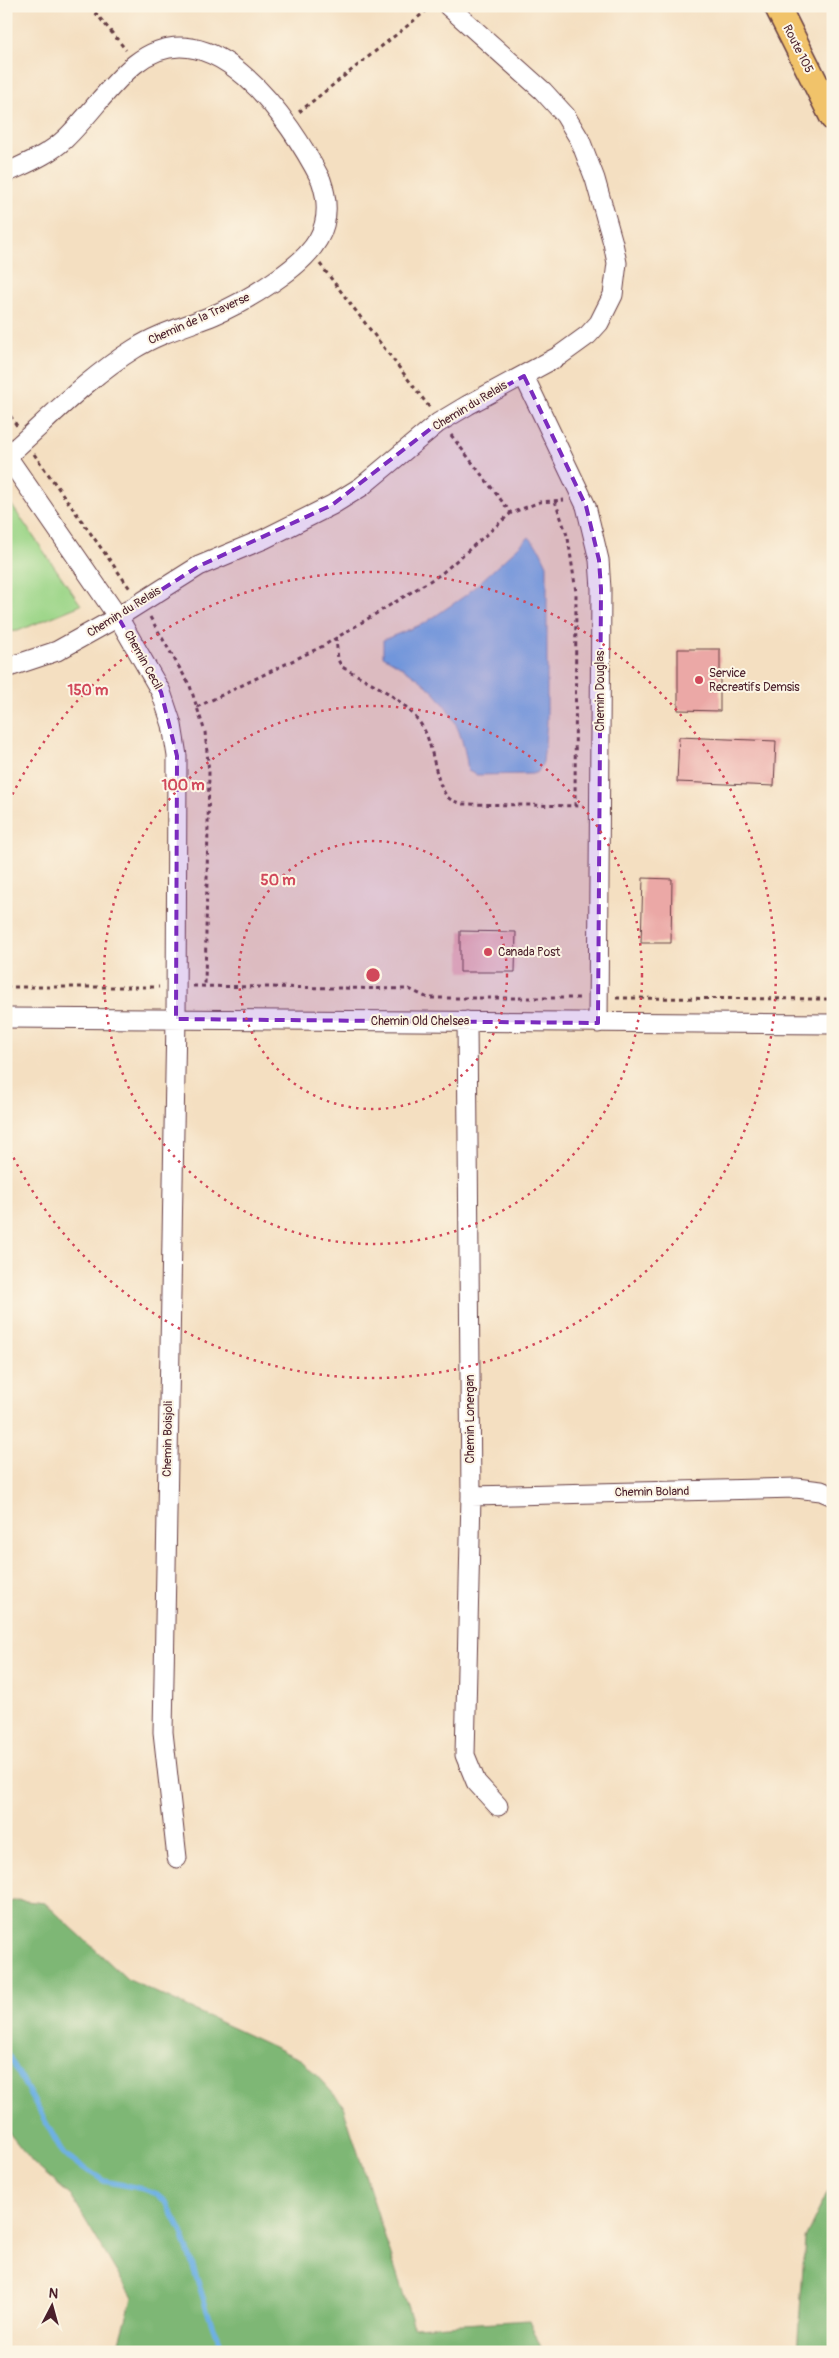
<svg xmlns="http://www.w3.org/2000/svg" width="839" height="2358" viewBox="0 0 839 2358" font-family="Pangolin,sans-serif">
<rect width="100%" height="100%" fill="#fcf5e5"/>
<filter id="ink" filterUnits="userSpaceOnUse"><feTurbulence type="fractalNoise" baseFrequency=".02" numOctaves="2"/><feDisplacementMap in="SourceGraphic" scale="10" xChannelSelector="R" yChannelSelector="G"/><feConvolveMatrix kernelMatrix="1 2 1 2 8 2 1 2 1" color-interpolation-filters="sRGB"/></filter>
<filter id="wash" filterUnits="userSpaceOnUse"><feTurbulence type="fractalNoise" baseFrequency=".0096" numOctaves="4" result="noise"/><feDisplacementMap in="SourceGraphic" scale="20" xChannelSelector="R" yChannelSelector="G"/><feGaussianBlur stdDeviation="1.12" result="paint"/><feColorMatrix in="noise" values="0 0 0 0 0 0 0 0 0 0 0 0 0 0 0 0 0 1.4 0 .05"/><feComposite in="paint" operator="in"/></filter>
<g filter="url(#wash)">
<rect width="100%" height="100%" fill="#f4dfc1"/>
<path fill="#9dd689" stroke="#747a5a" d="M 6,497 L 81,605 L 18,631 L 6,632 Z"/>
<path fill="#7eb775" stroke="#646b50" d="M 17,1900 L 45,1903 L 127,1979 L 302,2060 L 342,2103 L 414,2327 L 529,2320 L 543,2352 L 117,2352 L 132,2298 L 71,2196 L 33,2163 L 6,2129 L 6,1903 Z
M 833,2186 L 833,2352 L 797,2352 L 805,2239 L 828,2191 Z"/>
<path fill="#6eb1e3" stroke="#5c6887" d="M 529,537 L 540,550 L 547,565 L 547,723 L 543,762 L 538,772 L 532,774 L 477,775 L 468,771 C 461,710 433,684 383,656 L 383,640 L 425,623 L 466,595 Z"/>
<g fill="none" stroke-linecap="round" stroke-linejoin="round">
<path stroke="#6eb1e3" stroke-width="5.5" d="M 6,2051 L 64,2155 L 104,2181 L 144,2189 L 157,2194 L 166,2202 L 181,2230 L 213,2328 L 225,2352"/>
</g>
<g id="blocks">
<path fill="#eba8a6" d="M 678,649 L 720,649 L 720,711 L 678,710 Z
M 679,737 L 776,741 L 774,786 L 677,782 Z
M 643,878 L 672,879 L 671,943 L 641,943 Z
M 460,931 L 516,932 L 515,972 L 460,972 Z"/>
</g>
</g>
<g filter="url(#ink)">
<use href="#blocks" fill-opacity="0" stroke="#643c42" stroke-width="1"/>
<g fill="none" stroke-linecap="round" stroke-linejoin="round">
<g stroke="#643c42" stroke-width="21">
<path id="minor" d="M 6,173 C 27,163 48,155 65,139 C 90,115 108,86 135,64 C 212,3 291,121 321,180 C 338,229 312,256 273,282 C 254,295 235,306 214,315 C 187,326 159,333 134,349 C 87,378 48,420 7,456
M 524,376 L 586,506 L 599,560 L 601,589 L 598,1023
M 6,455 L 118,617 L 161,692 L 172,725 L 177,756 L 176,1019 L 163,1732 L 177,1858
M 6,668 L 57,651 L 118,617 L 199,566 L 264,539 L 332,505 L 361,487 L 438,423 L 468,405 L 559,356 L 588,335 L 599,323 L 613,295 L 617,263 L 613,243 L 595,179 L 580,140 L 565,115 L 543,91 L 448,6
M 6,1018 L 833,1024
M 467,1021 L 471,1496 L 465,1755 L 476,1782 L 498,1806
M 471,1496 L 796,1488 L 821,1491 L 833,1496"/>
</g>
<g stroke="#643c42" stroke-width="28">
<path id="major" d="M 777,6 L 833,118"/>
</g>
<path stroke="#643c42" stroke-width="3" stroke-dasharray="4 4" stroke-linecap="butt" d="M 90,6 L 126,50
M 299,112 L 431,7
M 320,264 L 430,408
M 6,409 L 17,426
M 451,435 L 511,513
M 34,454 L 131,590
M 555,501 L 568,538 L 576,592 L 575,806
M 150,617 L 190,686 L 205,732 L 209,772 L 205,986
M 336,637 L 338,660 L 342,667 C 371,683 403,697 422,726 C 434,745 434,779 446,795 C 450,801 457,802 463,804 L 583,806
M 197,707 L 323,646 L 441,574 L 511,513 L 540,502 L 564,500
M 193,986 L 409,989 L 428,998 L 582,998
M 6,987 L 159,987
M 616,998 L 833,999"/>
<use href="#minor" stroke="#fff" stroke-width="19"/>
<use href="#major" stroke="#f1c36a" stroke-width="25"/>
</g>
</g>
<path fill="#7b2cbf" fill-opacity="0.2" stroke="#7b2cbf" stroke-width="4" stroke-dasharray="10 6" stroke-linejoin="round" d="M 524,376 L 586,506 L 599,560 L 601,589 L 598,1023 L 176,1019 L 177,756 L 161,692 L 118,617 L 199,566 L 332,505 L 438,423 Z"/>
<g fill="none" stroke="#d1495b" stroke-width="2.5" stroke-dasharray="2.5 5">
<circle cx="373" cy="975" r="134"/>
<circle cx="373" cy="975" r="269"/>
<path d="M6 808A403 403 0 1 1 6 1142"/>
</g>
<g fill="#d1495b" stroke="#fcf5e5" stroke-width="2">
<circle cx="699" cy="680" r="5"/>
<circle cx="488" cy="952" r="5"/>
</g>
<g text-anchor="middle" dominant-baseline="central" stroke-width="4" stroke-linejoin="round" paint-order="stroke">
<g font-size="12" fill="#4a1f2b" stroke="#fcf5e5">
<text transform="translate(798 49) rotate(63)">Route 105</text>
<text transform="translate(199 319) rotate(-24)">Chemin de la Traverse</text>
<text transform="translate(470 406) rotate(-31)">Chemin du Relais</text>
<text transform="translate(124 612) rotate(-32)">Chemin du Relais</text>
<text transform="translate(143 660) rotate(61)">Chemin Cecil</text>
<text transform="translate(600 691) rotate(-90)">Chemin Douglas</text>
<text x="420" y="1021">Chemin Old Chelsea</text>
<text transform="translate(470 1419) rotate(-90)">Chemin Lonergan</text>
<text transform="translate(168 1439) rotate(-89)">Chemin Boisjoli</text>
<text transform="translate(652 1492) rotate(-1)">Chemin Boland</text>
</g>
<g font-size="12" fill="#4a1f2b" stroke="#fcf5e5" text-anchor="start">
<text x="709" y="673">Service<tspan x="709" dy="14">Recreatifs Demsis</tspan></text>
<text x="498" y="952">Canada Post</text>
</g>
</g>
<circle cx="373" cy="975" r="8" fill="#d1495b" stroke="#fcf5e5" stroke-width="2.5"/>
<g font-size="15" text-anchor="middle" font-weight="bold" fill="#d1495b" stroke="#fcf5e5" stroke-width="4" stroke-linejoin="round" paint-order="stroke">
<text x="88" y="695">150 m</text>
<text x="183" y="790">100 m</text>
<text x="278" y="885">50 m</text>
</g>
<rect width="839" height="2358" fill="none" stroke="#fcf5e5" stroke-width="25"/>
<g transform="translate(52 2306) rotate(6)" stroke="#fcf5e5" stroke-width="4" paint-order="stroke">
<path d="M0-4L9 19L0 12L-9 19Z" fill="#4a1f2b"/>
<text y="-8" font-size="14" font-weight="bold" text-anchor="middle" fill="#4a1f2b">N</text>
</g>
</svg>
